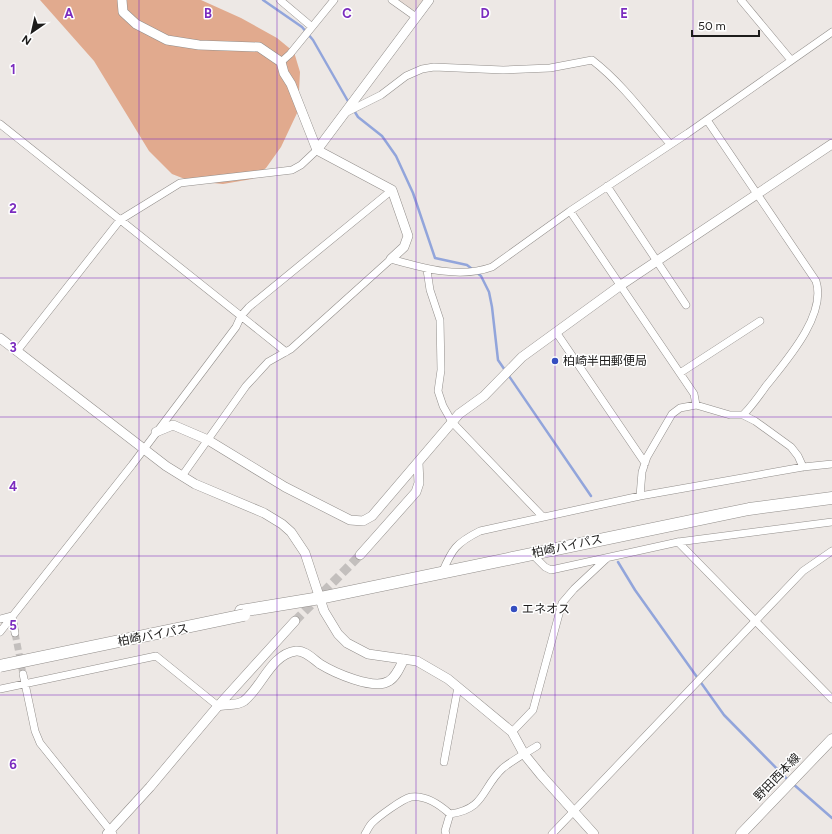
<svg xmlns="http://www.w3.org/2000/svg" width="832" height="834" viewBox="0 0 832 834" font-family="Figtree,'Noto Sans JP',sans-serif">
<rect width="100%" height="100%" fill="#ede8e5"/>
<path fill="#e6dad4" d="M 398,0 L 423,0 L 416,10 L 410,9 Z"/>
<path fill="#e1aa8e" d="M 40,0 L 201,0 L 241,18 L 277,38 L 294,52 L 300,72 L 298,111 L 281,147 L 266,168 L 252,179 L 223,184 L 190,181 L 172,174 L 149,151 L 94,61 Z"/>
<g fill="none" stroke-linecap="round" stroke-linejoin="round">
<path stroke="#92a5db" stroke-width="2.5" d="M 263,0 L 302,27 L 313,40 L 349,103
M 353,109 L 358,117 L 382,136 L 396,156 L 413,193 L 435,258 L 467,265 L 472,269
M 476,272 L 481,276 L 489,292 L 492,307 L 498,360 L 591,496
M 618,562 L 635,590 L 724,715 L 788,780
M 792,783 L 832,818"/>
<path stroke="#c3bfbd" stroke-width="7" stroke-dasharray="7 3.5" stroke-linecap="butt" d="M 15,633 L 23,674"/>
<path stroke="#c3bfbd" stroke-width="9" stroke-dasharray="9 4.5" stroke-linecap="butt" d="M 295,621 L 360,555"/>
<g stroke="#928e8b" stroke-width="8">
<path id="minor" d="M 280,0 L 312,27
M 392,0 L 416,17
M 741,0 L 791,60
M 281,62 L 290,54 L 334,0
M 347,112 L 381,95 L 406,76 L 422,69 L 434,67 L 503,70 L 550,68 L 592,60 C 622,83 645,115 670,144
M 707,120 L 816,281 C 827,315 786,361 766,386 C 759,396 752,406 743,415
M 0,124 L 286,352
M 607,186 L 686,305
M 570,211 L 694,394 L 696,405
M 427,270 L 430,290 L 440,320 L 441,370 L 438,391 L 443,406 L 452,422 L 543,517
M 556,332 L 645,463
M 17,351 L 120,220 L 180,183 L 292,170 L 301,165 L 317,150
M 680,373 L 760,321
M 182,476 L 246,386 L 268,362 L 291,349 L 391,259 C 423,268 459,279 492,267 L 570,211 L 688,133 L 832,32
M 640,496 L 642,472 L 647,457 L 672,414 L 680,408 L 696,405 L 730,415 L 743,415 L 755,421 L 791,447 L 798,456 L 803,467
M 678,542 L 832,699
M 531,553 L 545,567 L 551,570 L 678,542 L 832,522
M 442,573 C 452,549 456,543 480,531 L 640,496 L 803,467 L 832,464
M 0,619 L 12,616 L 15,633
M 0,632 L 132,465 L 236,327 L 241,316 L 249,307 L 392,190
M 23,674 L 35,731 L 40,743 L 113,834
M 0,689 L 156,656 L 218,706
M 512,732 L 533,710 L 562,603 L 574,589 L 606,559
M 444,762 L 458,687
M 365,834 C 367,831 369,826 372,823 C 378,817 402,799 411,797 C 426,795 439,804 450,814 C 486,809 481,788 503,768 C 513,760 526,753 537,746
M 446,834 L 445,831 L 450,814
M 552,834 L 803,571 L 832,551"/>
</g>
<g stroke="#928e8b" stroke-width="10">
<path id="tertiary" d="M 122,0 L 123,12 L 136,24 L 167,40 L 199,45 L 259,47 L 281,62 L 284,73 L 291,84 L 317,150 L 392,190 L 408,236 L 404,247 L 391,259
M 317,150 L 429,0
M 0,338 L 166,466 L 195,484 L 264,513 L 282,524 L 291,532 L 305,553 L 324,611 L 338,634 L 347,643 L 368,654 L 417,661 L 448,679 L 512,732 L 524,754 L 541,775 L 594,834
M 156,432 L 173,425 L 208,440 L 285,487 L 350,520 L 363,521 L 372,516 L 459,414 L 484,396 L 522,357 L 621,285 L 832,144
M 360,555 L 416,492 L 419,483 L 418,463
M 218,706 C 226,704 237,706 244,701 C 262,687 271,654 296,651 C 305,650 313,659 320,664 C 333,672 374,691 389,681 C 396,677 400,667 404,659
M 107,834 L 150,787 L 218,706 L 295,621"/>
</g>
<g stroke="#928e8b" stroke-width="11">
<path id="secondary" d="M 741,834 L 832,739"/>
</g>
<g stroke="#928e8b" stroke-width="13">
<path id="trunk" d="M 241,611 L 320,598 L 749,509 L 832,498"/>
</g>
<use href="#minor" stroke="#fff" stroke-width="7"/>
<use href="#tertiary" stroke="#fff" stroke-width="9"/>
<use href="#secondary" stroke="#fff" stroke-width="10"/>
<use href="#trunk" stroke="#fff" stroke-width="12"/>
<g stroke="#928e8b" stroke-width="13" stroke-linecap="butt">
<path id="trunk-bridge" d="M 0,666 L 244,615"/>
</g>
<use href="#trunk-bridge" stroke="#fff" stroke-width="12"/>
</g>
<path fill="none" stroke="#7b2cbf" stroke-width="1" stroke-opacity="0.55" d="M 139,0 L 139,834M 277,0 L 277,834M 416,0 L 416,834M 555,0 L 555,834M 693,0 L 693,834M 0,139 L 832,139M 0,278 L 832,278M 0,417 L 832,417M 0,556 L 832,556M 0,695 L 832,695"/>
<g fill="#354ec0" stroke="#fff" stroke-width="1.5">
<circle cx="555" cy="361" r="4"/>
<circle cx="514" cy="609" r="4"/>
</g>
<g text-anchor="middle" dominant-baseline="central" stroke-width="3" stroke-linejoin="round" paint-order="stroke">
<g font-size="12" fill="#1d1c1b" stroke="#fff" text-anchor="start">
<text x="563" y="361">柏崎半田郵便局</text>
<text x="522" y="609">エネオス</text>
</g>
<g font-size="12" fill="#1d1c1b" stroke="#fff">
<text transform="translate(567 546) rotate(-12)">柏崎バイパス</text>
<text transform="translate(153 635) rotate(-11)">柏崎バイパス</text>
<text transform="translate(777 777) rotate(-46)">野田西本線</text>
</g>
</g>
<g font-size="13" text-anchor="middle" font-weight="bold" fill="#7b2cbf" stroke="#fff" stroke-width="3" stroke-linejoin="round" paint-order="stroke">
<text x="69" y="18">A</text>
<text x="208" y="18">B</text>
<text x="347" y="18">C</text>
<text x="485" y="18">D</text>
<text x="624" y="18">E</text>
<text x="13" y="74">1</text>
<text x="13" y="213">2</text>
<text x="13" y="352">3</text>
<text x="13" y="491">4</text>
<text x="13" y="630">5</text>
<text x="13" y="769">6</text>
</g>
<g transform="translate(32 32) rotate(214)" stroke="#ffffff" stroke-width="3" paint-order="stroke">
<path d="M0-3L7 15L0 10L-7 15Z" fill="#1d1c1b"/>
<text y="-6" font-size="11" font-weight="bold" text-anchor="middle" fill="#1d1c1b">N</text>
</g>
<path d="M692 30v6h67v-6" fill="none" stroke="#1d1c1b" stroke-width="2"/>
<text x="698" y="30" font-size="12" fill="#1d1c1b" stroke="#ffffff" stroke-width="3" paint-order="stroke">50 m</text>
</svg>
